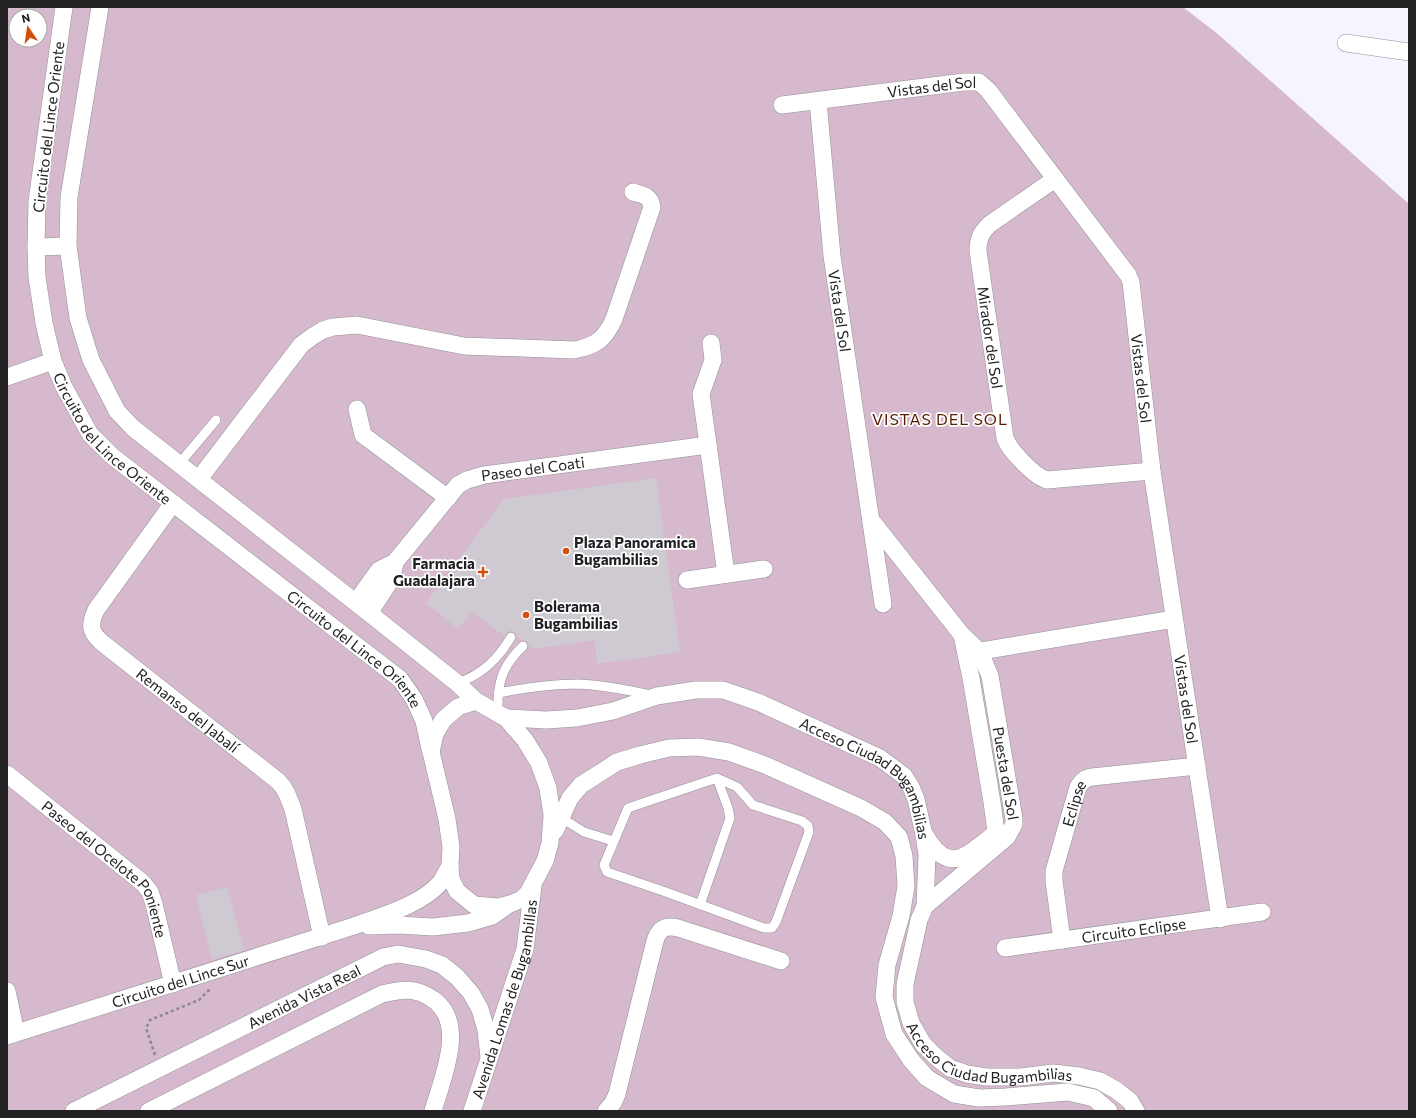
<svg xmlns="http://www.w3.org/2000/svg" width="1416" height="1118" viewBox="0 0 1416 1118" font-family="Commissioner,sans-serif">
<rect width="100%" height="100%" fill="#f6f4fd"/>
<path fill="#d6b9cc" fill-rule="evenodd" d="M 7,7 L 1183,7 L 1219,35 L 1409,204 L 1409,1111 L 7,1111 ZM 16,16 L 40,16 L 40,40 L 16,40 Z"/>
<path fill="#cfc9d1" d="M 656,478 L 680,652 L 597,664 L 595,640 L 533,649 L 529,646 L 527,641 L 522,640 L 514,632 L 509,630 L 504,636 L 472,612 L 458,629 L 426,603 L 504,499 Z
M 227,887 L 244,950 L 212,959 L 196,895 Z"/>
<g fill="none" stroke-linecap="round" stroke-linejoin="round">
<g stroke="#939199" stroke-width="10">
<path id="service" d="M 179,464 L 216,420
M 457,683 C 482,675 498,659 511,637
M 498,693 C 525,688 551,684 578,684 C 603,685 627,690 651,695
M 498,714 C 497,684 501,667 523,646
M 717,778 L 737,787 L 753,805 L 802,821 L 808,826 L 809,832 L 776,922 L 772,928 L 764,928 L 663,891 L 607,872 L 604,865 L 628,808 Z
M 560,817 L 584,832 L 613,841
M 700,905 L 730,818 L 728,808 L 717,778"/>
</g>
<g stroke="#939199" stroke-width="18">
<g id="minor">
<path id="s1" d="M 64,7 L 37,201 L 36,247 L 37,277 L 44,323 L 53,361 L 64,387 L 90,434 L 112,456 L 400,679 L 414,699 L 424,721 L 430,749"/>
<path d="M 100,7 L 69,197 L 68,246 L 78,318 L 91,360 L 117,411 L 133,428 L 369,613 L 457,683 L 476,701 L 506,718 L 525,740 L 539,763 L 548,788 L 552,815 L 550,843 L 545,861 L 528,893 L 522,899 L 510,904 L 498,907 L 474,905 L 457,891 L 451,879 L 450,866 L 451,847 L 447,819 L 431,752 L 435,734 L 443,720 L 458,707 L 476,701"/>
<path d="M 1346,43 L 1409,52"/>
<path id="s2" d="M 818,101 L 832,256 L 883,604"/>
<path id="s3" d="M 782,105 L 964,82 L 979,82 L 988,90 L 1128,275 L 1131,282 L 1152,471 L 1220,919"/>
<path id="s4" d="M 1055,179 L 990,224 C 981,232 978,239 978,251 L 1005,438 C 1009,450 1035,477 1047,480 L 1152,471"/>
<path d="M 36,247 L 68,246"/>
<path d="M 711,343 L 713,360 L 701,394 L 726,574"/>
<path d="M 7,377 L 53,361"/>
<path d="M 357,409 L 363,435 L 448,498"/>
<path d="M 199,479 L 301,345 L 313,336 L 323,330 L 333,327 L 357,325 L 464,346 L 574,350 C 596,346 605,339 614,319 L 652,207 C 650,195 643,195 633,192"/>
<path id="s5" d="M 173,503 L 96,610 C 88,627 91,634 105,645 L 278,781 L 283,787 L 287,794 L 293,809 L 322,937"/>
<path id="s6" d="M 871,520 L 962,635 L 980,652 L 990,676 L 1014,819 L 1014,824 L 1007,837 L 925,906"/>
<path d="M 687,580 L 764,569"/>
<path id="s7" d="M 356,602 L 379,570 L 395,562 L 458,485 L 467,480 L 484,475 L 708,445"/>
<path d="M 369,613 L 392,578 L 395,562"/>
<path d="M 969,653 L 1174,619"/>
<path id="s8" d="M 506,718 L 546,720 L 577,718 L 613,711 L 657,696 L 696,690 L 723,690 L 758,702 L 880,758 L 904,776 L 911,787 L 916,799 L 924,835 L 927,855 L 925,906 L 919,920 L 905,984 L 905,1002 L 911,1023 L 923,1044 L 936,1057 L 950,1068 L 967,1074 L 986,1077 L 1021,1077 L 1053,1073 L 1079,1076 L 1100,1081 L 1116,1090 L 1130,1101 L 1136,1111"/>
<path id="s9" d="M 7,774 L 143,883 L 150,892 L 154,904 L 173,984"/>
<path d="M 555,831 L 570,798 L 581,785 L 617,762 L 640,755 L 669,748 L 698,747 L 729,752 L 765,765 L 861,808 L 885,822 L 899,837 L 904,856 L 906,886 L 901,916 L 887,965 L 884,997 L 894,1034 L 911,1060 L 927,1078 L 954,1094 L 979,1098 L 1005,1097 L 1068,1092 L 1094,1098 L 1109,1111"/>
<path d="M 925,835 C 940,861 955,867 979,846 C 985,842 991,837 996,832 L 992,802 L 971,678 L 962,635"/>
<path d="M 369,926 L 398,925 L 433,927 L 468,923 L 492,916 L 505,907"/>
<path id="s10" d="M 1062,940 L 1054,881 L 1054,871 L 1078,787 C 1082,781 1085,778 1092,777 L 1197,766"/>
<path id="s11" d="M 1005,948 L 1262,912"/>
<path d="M 7,991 L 16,1033"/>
<path id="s12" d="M 7,1036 L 354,926 C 381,916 421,905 440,883 C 444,878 446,872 450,866"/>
<path id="s13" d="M 74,1111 L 369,964 L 383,957 L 398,954 L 426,959 L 442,965 L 457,977 L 471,993 L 480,1009 L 486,1030 L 489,1057"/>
<path d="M 149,1111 L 382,994 C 402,989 416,987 434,1000 C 467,1024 442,1079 433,1111"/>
<path id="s14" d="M 472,1111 L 525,949 L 533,886"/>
<path d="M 606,1111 L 613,1103 L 617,1094 L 655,941 C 659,928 666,925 678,928 L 781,961"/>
</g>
</g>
<path stroke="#89878d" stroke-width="2.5" stroke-dasharray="3 3" stroke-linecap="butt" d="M 155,1055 L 146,1028 L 150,1020 L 199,1000 L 209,990 L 209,988"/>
<use href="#service" stroke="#fff" stroke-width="9"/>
<use href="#minor" stroke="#fff" stroke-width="17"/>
</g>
<g fill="#d34e09" stroke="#fff" stroke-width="1.5">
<circle cx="566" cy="551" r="4"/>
<path d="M481 566h4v4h4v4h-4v4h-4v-4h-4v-4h4z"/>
<circle cx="526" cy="615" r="4"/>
</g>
<g text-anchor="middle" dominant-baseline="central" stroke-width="3.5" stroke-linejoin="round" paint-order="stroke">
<g font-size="15" fill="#222124" stroke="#fff">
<text stroke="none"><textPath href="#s3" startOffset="151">Vistas del Sol</textPath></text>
<text transform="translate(48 127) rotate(-83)">Circuito del Lince Oriente</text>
<text stroke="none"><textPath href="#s2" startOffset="211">Vista del Sol</textPath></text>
<text stroke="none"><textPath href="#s4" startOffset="197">Mirador del Sol</textPath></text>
<text stroke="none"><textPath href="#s3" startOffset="547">Vistas del Sol</textPath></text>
<text stroke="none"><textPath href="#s1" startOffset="457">Circuito del Lince Oriente</textPath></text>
<text stroke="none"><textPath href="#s7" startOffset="234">Paseo del Coati</textPath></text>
<text stroke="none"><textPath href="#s1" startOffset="781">Circuito del Lince Oriente</textPath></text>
<text stroke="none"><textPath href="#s3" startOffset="871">Vistas del Sol</textPath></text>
<text stroke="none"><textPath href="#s5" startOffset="278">Remanso del Jabalí</textPath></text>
<text stroke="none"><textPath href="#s6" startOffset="296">Puesta del Sol</textPath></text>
<text stroke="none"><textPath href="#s8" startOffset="397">Acceso Ciudad Bugambilias</textPath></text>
<text stroke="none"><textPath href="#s10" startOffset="140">Eclipse</textPath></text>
<text stroke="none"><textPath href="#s9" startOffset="140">Paseo del Ocelote Poniente</textPath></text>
<text stroke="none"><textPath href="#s11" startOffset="130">Circuito Eclipse</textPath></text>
<text stroke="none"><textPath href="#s12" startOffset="182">Circuito del Lince Sur</textPath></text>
<text stroke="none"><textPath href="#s13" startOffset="257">Avenida Vista Real</textPath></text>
<text stroke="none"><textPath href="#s14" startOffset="117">Avenida Lomas de Bugambillas</textPath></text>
<text stroke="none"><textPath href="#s8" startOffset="769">Acceso Ciudad Bugambilias</textPath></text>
</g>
<g font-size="15" font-weight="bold" fill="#222124" stroke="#fff" text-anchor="start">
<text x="574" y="542">Plaza Panoramica<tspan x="574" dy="17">Bugambilias</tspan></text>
<text x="475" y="563" text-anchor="end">Farmacia<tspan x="475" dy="17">Guadalajara</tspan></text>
<text x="534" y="606">Bolerama<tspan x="534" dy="17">Bugambilias</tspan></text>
</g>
<g font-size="16" letter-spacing="1" fill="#5a1b00" stroke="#fff">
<text x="940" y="418">VISTAS DEL SOL</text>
</g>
</g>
<rect width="1416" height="1118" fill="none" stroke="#222124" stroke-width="16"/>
<g transform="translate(28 28) rotate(347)"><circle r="19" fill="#ffffff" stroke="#a7a6a7"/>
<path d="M0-3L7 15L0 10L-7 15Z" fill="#d34e09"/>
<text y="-6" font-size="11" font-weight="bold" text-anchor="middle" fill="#222124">N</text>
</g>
</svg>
